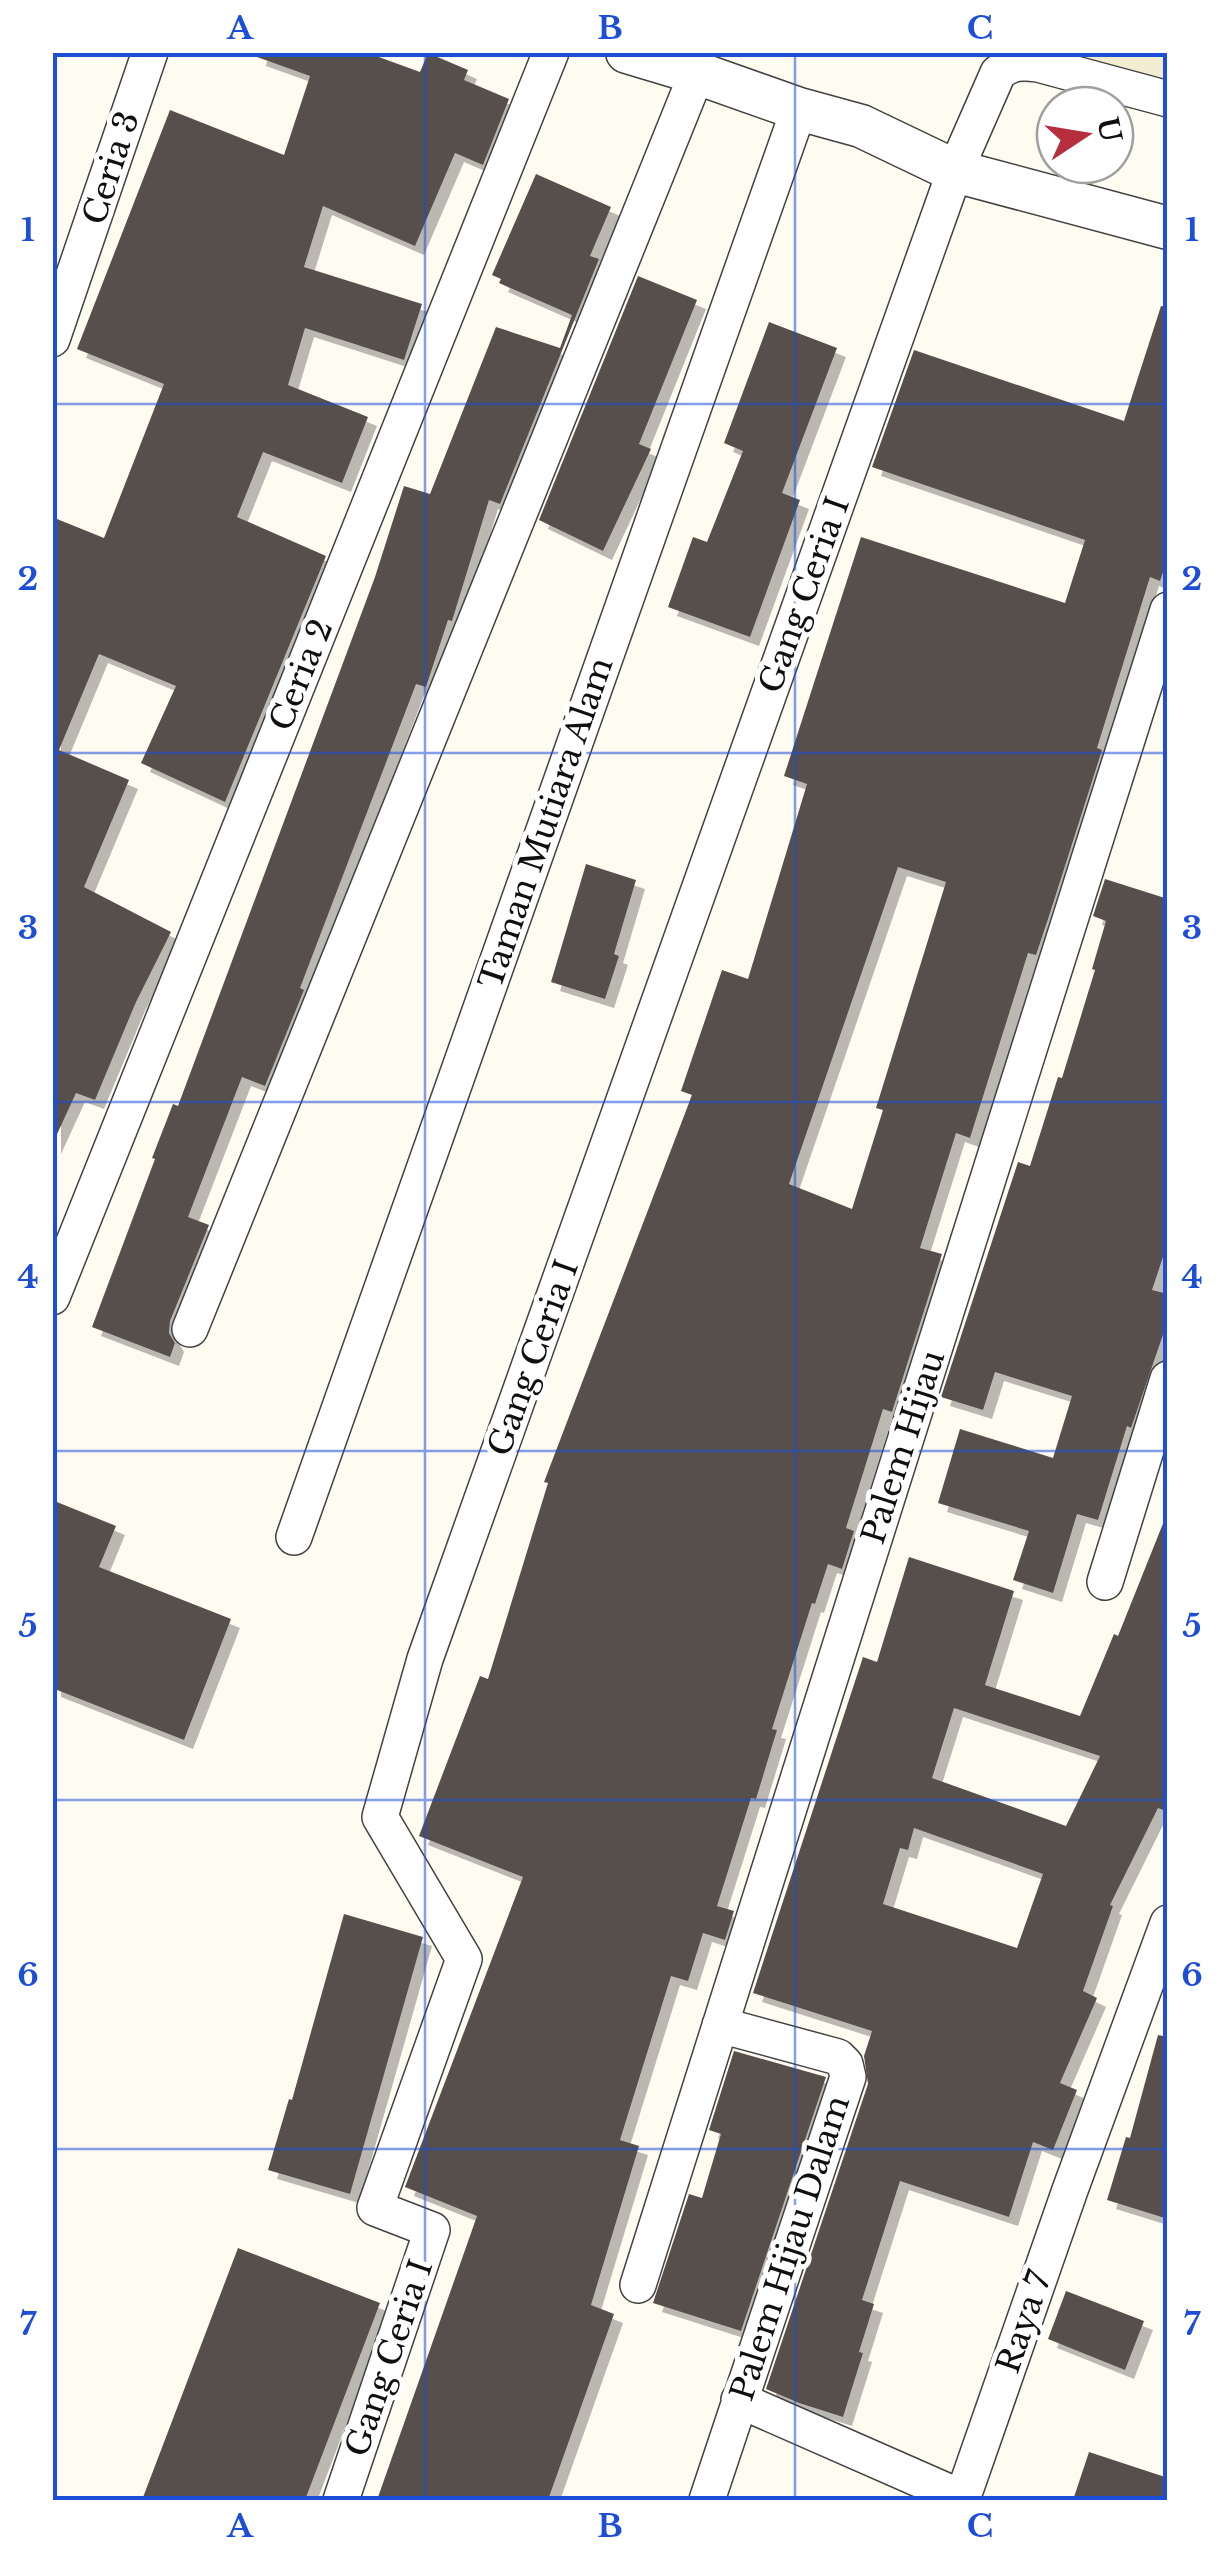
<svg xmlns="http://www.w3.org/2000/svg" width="1220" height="2553" viewBox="0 0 1220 2553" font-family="'Libre Baskerville',serif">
<defs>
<filter id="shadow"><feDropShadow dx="9" dy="9" stdDeviation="0" flood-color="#0004"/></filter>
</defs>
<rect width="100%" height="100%" fill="#fefbf1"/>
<path fill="#f3eed2" d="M 962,53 L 1167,53 L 1167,102 Z"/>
<path fill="#574f4c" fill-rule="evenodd" filter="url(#shadow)" d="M 258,52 L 365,52 L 420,72 L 428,53 L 468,70 L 464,80 L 509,99 L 483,165 L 455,153 L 415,246 L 323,206 L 304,267 L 422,304 L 404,360 L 305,328 L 288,385 L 368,417 L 342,483 L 263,452 L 237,517 L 326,556 L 225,802 L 141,763 L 176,686 L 99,654 L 59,750 L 129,780 L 84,887 L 171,932 L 136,1002 L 95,1100 L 76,1093 L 52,1145 L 52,517 L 104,538 L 164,384 L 77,349 L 170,110 L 284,155 L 310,76 L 257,57 Z
M 536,174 L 611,207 L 590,256 L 599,259 L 500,504 L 489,500 L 452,621 L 448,620 L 426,687 L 416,684 L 300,988 L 304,990 L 265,1086 L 242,1077 L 188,1217 L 209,1225 L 170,1321 L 169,1333 L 175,1343 L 170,1357 L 92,1327 L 155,1159 L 152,1158 L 173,1104 L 178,1106 L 375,577 L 404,486 L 430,494 L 496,327 L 560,348 L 572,315 L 499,283 L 501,279 L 492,275 Z
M 638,276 L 697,300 L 639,444 L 651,449 L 603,551 L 539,520 Z
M 1161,306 L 1168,307 L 1168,558 L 1160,581 L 1150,577 L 1097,748 L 1102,750 L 1050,913 L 1036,955 L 1028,953 L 970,1138 L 956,1133 L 920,1248 L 942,1254 L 892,1412 L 883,1409 L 846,1528 L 854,1531 L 842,1569 L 828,1564 L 815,1604 L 812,1603 L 772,1729 L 777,1730 L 756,1799 L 751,1798 L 717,1906 L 734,1911 L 725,1940 L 703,1933 L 688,1981 L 671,1976 L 620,2140 L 639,2146 L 591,2305 L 614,2314 L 548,2500 L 377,2500 L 477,2216 L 405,2187 L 523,1877 L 419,1836 L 480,1676 L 488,1679 L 548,1483 L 544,1482 L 692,1095 L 681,1091 L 722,970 L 748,979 L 807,784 L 784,776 L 861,537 L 1065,603 L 1085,540 L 872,467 L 914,350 L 1124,421 ZM 898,867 L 946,882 L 876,1108 L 883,1110 L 852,1209 L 789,1184 Z
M 769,322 L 837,348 L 782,493 L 800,500 L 750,637 L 668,607 L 693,537 L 707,542 L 743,451 L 724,443 Z
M 586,864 L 636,880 L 614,954 L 619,956 L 605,999 L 551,982 Z
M 1105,879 L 1168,899 L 1168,1242 L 1152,1290 L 1168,1294 L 1168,1320 L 1131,1428 L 1127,1426 L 1098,1520 L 1077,1514 L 1053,1593 L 1013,1580 L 1029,1531 L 938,1503 L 960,1429 L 1053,1458 L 1072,1396 L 995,1372 L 983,1410 L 941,1397 L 1018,1162 L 1030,1166 L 1058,1077 L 1062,1078 L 1095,970 L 1092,969 L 1106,921 L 1093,916 Z
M 52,1500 L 116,1526 L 99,1567 L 231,1619 L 184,1740 L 52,1688 Z
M 1166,1516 L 1168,1812 L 1158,1808 L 1110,1905 L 1113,1906 L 1083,1991 L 1097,1998 L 1060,2083 L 1077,2090 L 1053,2150 L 1033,2142 L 1009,2217 L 900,2181 L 862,2300 L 874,2304 L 859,2352 L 863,2353 L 843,2417 L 799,2403 L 766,2389 L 868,2084 L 864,2056 L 872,2031 L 753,1993 L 863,1657 L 877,1662 L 909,1557 L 1014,1591 L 985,1685 L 1080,1716 L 1114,1634 L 1118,1636 ZM 954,1708 L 1100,1756 L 1066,1826 L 932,1778 ZM 914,1828 L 1043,1874 L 1017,1948 L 883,1904 L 900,1848 L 908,1850 Z
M 344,1914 L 423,1937 L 350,2194 L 268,2170 L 289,2099 L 292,2100 Z
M 1158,2035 L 1168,2037 L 1168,2219 L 1107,2200 L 1126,2137 L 1130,2138 Z
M 734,2051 L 826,2077 L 741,2331 L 653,2303 L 689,2194 L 702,2198 L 721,2134 L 709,2130 Z
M 238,2248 L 380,2303 L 305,2500 L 142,2500 Z
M 1066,2291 L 1144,2321 L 1125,2370 L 1048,2339 Z
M 1089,2452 L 1168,2478 L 1168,2500 L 1073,2500 Z"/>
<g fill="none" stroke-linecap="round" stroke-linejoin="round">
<g stroke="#424242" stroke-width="38">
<path id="minor" d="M 52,339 L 150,52
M 52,1297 L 551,52
M 190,1329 L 697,73
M 294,1537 L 799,109
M 1105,1582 L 1168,1379
M 638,2285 L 1168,610
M 739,2400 L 953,2494 L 966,2488 L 1070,2190 L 1168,1923
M 341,2500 L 432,2230 L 375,2208 L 464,1959 L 380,1817 L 425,1659 L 955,171 L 998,73 C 1011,62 1021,62 1038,64 L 1168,99
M 707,2500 L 848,2077 L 845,2064 L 838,2057 L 720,2025"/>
</g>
<g stroke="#424242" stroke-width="45">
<path id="tertiary" d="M 627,52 L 697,73 L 799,109 L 861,126 L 955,171 L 1168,228"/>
</g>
<use href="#minor" stroke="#fff" stroke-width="35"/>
<use href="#tertiary" stroke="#fff" stroke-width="42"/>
</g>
<path fill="none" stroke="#1d4ed8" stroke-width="2.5" stroke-opacity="0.55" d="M 425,52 L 425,2500M 795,52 L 795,2500M 52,404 L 1168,404M 52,753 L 1168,753M 52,1102 L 1168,1102M 52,1451 L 1168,1451M 52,1800 L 1168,1800M 52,2149 L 1168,2149"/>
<g text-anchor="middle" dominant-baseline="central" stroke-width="10" stroke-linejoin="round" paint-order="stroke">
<g font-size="32" fill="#0f0f0f" stroke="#fff">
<text transform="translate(111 168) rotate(-72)">Ceria 3</text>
<text transform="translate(804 595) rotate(-70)">Gang Ceria I</text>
<text transform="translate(301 675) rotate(-68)">Ceria 2</text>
<text transform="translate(546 823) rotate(-71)">Taman Mutiara Alam</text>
<text transform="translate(533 1358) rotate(-70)">Gang Ceria I</text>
<text transform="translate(903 1447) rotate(-72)">Palem Hijau</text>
<text transform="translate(790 2248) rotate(-72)">Palem Hijau Dalam</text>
<text transform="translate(1024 2322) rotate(-71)">Raya 7</text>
<text transform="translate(389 2358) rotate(-71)">Gang Ceria I</text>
</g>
</g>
<rect width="1220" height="2553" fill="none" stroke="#ffffff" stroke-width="110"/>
<g transform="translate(1085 135) rotate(78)"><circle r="48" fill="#ffffff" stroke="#9f9f9f" stroke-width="2.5"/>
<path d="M0-8L18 38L0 25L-18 38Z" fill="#b72f3e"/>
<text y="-15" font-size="28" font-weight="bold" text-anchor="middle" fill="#0f0f0f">U</text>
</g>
<rect x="55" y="55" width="1110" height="2443" fill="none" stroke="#1d4ed8" stroke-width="4"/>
<g font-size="32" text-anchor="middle" font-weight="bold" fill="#1d4ed8">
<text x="240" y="39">A</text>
<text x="610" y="39">B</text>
<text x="980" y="39">C</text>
<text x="28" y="241">1</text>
<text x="1192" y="241">1</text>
<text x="28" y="590">2</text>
<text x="1192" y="590">2</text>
<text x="28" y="939">3</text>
<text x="1192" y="939">3</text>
<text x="28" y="1288">4</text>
<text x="1192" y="1288">4</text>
<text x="28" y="1637">5</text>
<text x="1192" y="1637">5</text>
<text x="28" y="1986">6</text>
<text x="1192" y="1986">6</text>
<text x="28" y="2335">7</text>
<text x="1192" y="2335">7</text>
<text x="240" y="2537">A</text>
<text x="610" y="2537">B</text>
<text x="980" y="2537">C</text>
</g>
</svg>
